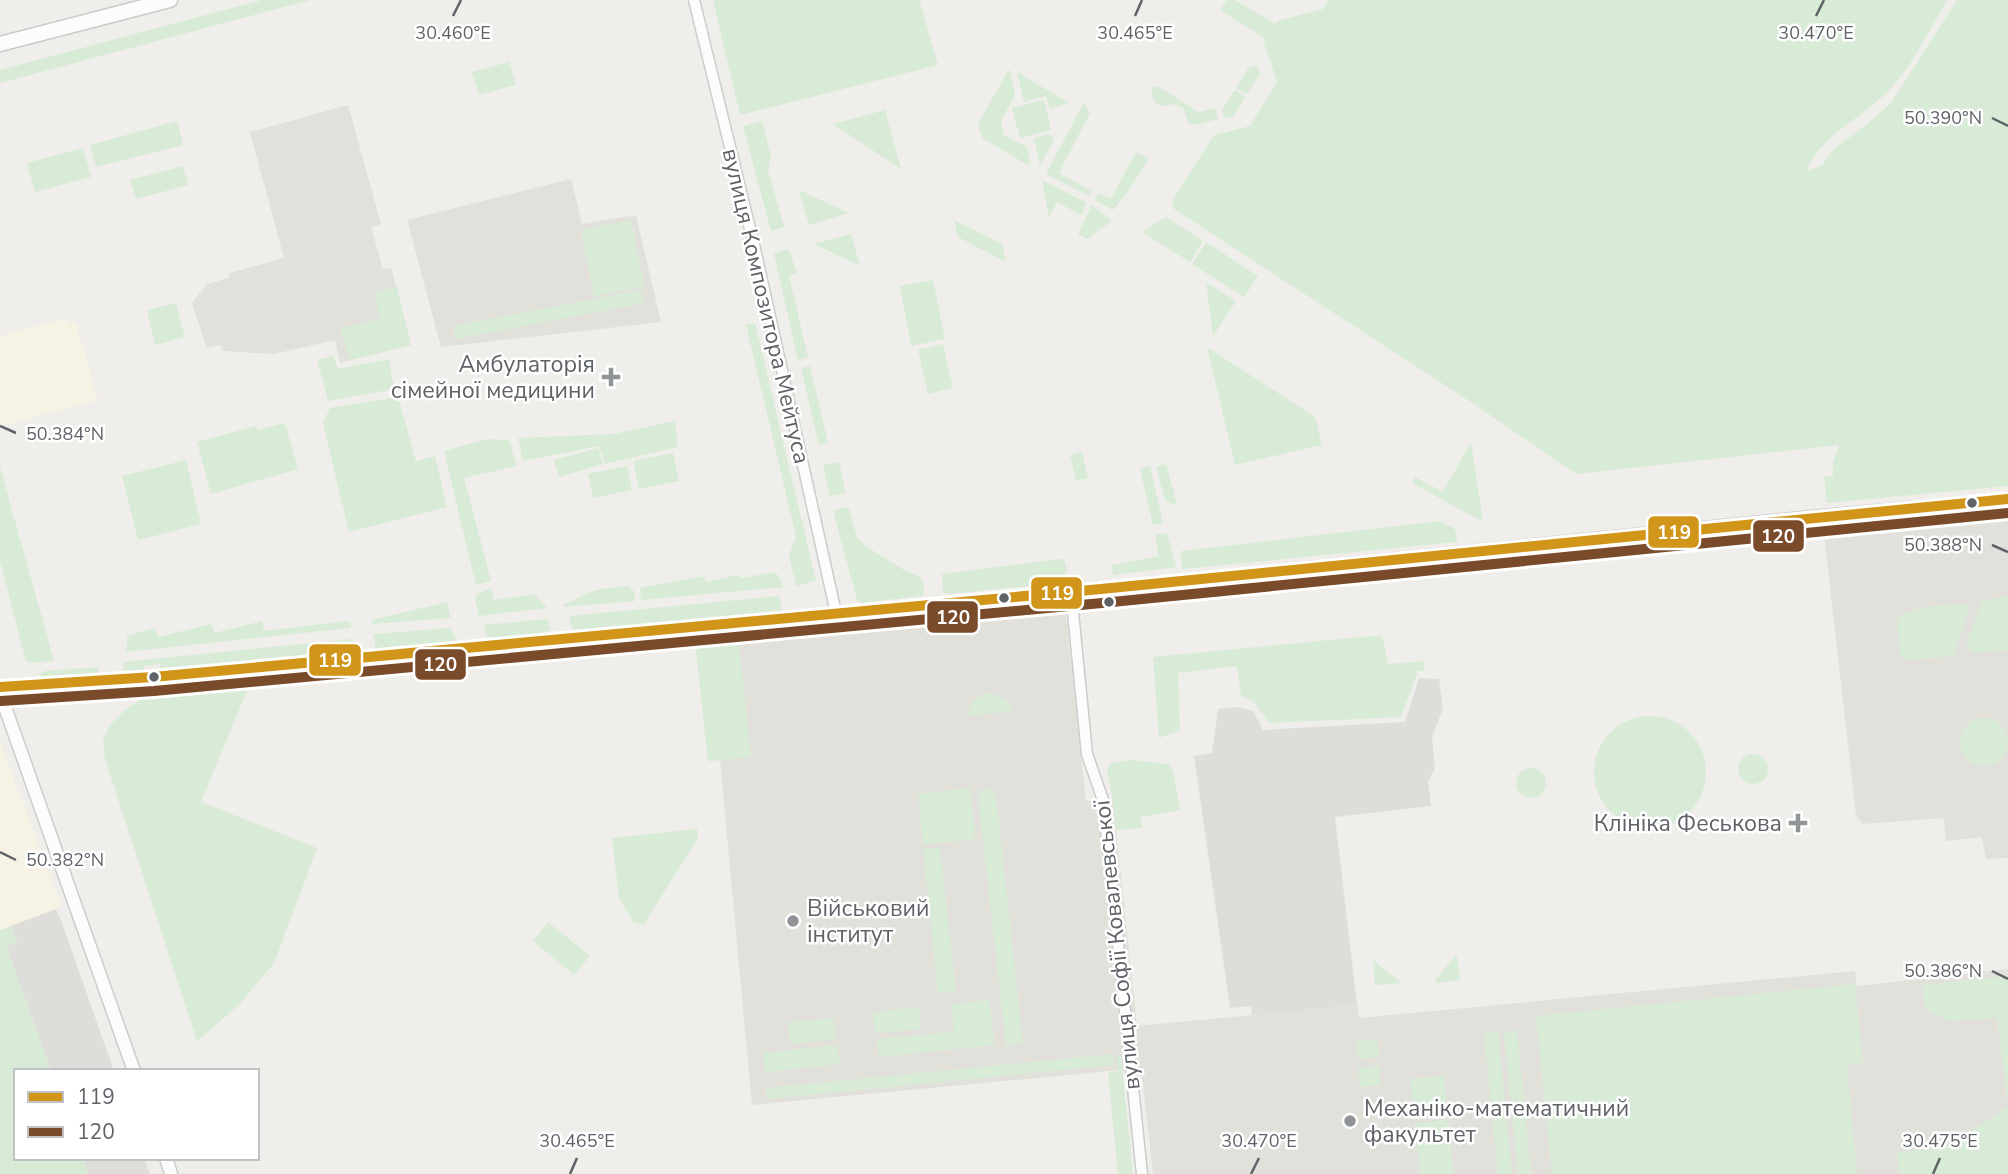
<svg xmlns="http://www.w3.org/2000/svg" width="2008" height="1174" viewBox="0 0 2008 1174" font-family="'Nunito Sans',sans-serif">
<rect width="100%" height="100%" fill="#efeeea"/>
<path fill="#f7f3e4" d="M 67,318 L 69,324 L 76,323 L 98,400 L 0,426 L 0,336 Z
M 0,742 L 61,905 L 56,909 L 0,930 Z"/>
<path fill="#dfddda" d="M 1419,678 L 1439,679 L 1443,709 L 1432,736 L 1435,769 L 1428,781 L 1431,806 L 1335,817 L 1357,1005 L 1252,1016 L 1251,1006 L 1230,1008 L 1194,756 L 1212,753 L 1218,709 L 1239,707 L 1253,711 L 1263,730 L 1405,722 Z
M 56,909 L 61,920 L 114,1071 L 51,1071 L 6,946 L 17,942 L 11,926 Z
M 82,1158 L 144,1158 L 150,1174 L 88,1174 Z"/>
<path fill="#e2e0da" d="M 348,105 L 381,224 L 371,227 L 383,269 L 391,268 L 411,345 L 340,363 L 335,340 L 274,354 L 224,351 L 220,345 L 207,348 L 192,303 L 207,284 L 229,278 L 230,273 L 284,258 L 250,132 Z
M 571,179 L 582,224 L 636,215 L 661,322 L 441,347 L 407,220 Z
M 2008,518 L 2008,858 L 1986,859 L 1982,837 L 1946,841 L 1944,818 L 1862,824 L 1856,815 L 1824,534 Z
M 1065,607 L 1086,801 L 1113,800 L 1137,1026 L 1357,1005 L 1359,1018 L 1855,971 L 1857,986 L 2008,969 L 2008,1174 L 1153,1174 L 1141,1068 L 752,1105 L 720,760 L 708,761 L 696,649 Z"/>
<path fill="#d8ebd6" d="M 262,0 L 310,0 L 0,83 L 0,70 Z
M 713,0 L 919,0 L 938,65 L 740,115 Z
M 1227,0 L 1235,0 L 1275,24 L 1278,21 L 1323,9 L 1328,0 L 1947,0 C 1928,32 1911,70 1883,96 C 1855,122 1823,134 1806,171 L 1821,166 L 1835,148 L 1865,126 L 1891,103 L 1957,0 L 2008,0 L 2008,486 L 1827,503 L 1824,477 L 1833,476 L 1833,462 L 1839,445 L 1576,474 L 1477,406 L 1174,209 L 1172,201 L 1214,135 L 1250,126 L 1277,82 L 1264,43 L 1266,39 L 1220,10 Z
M 509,62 L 516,85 L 479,95 L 472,72 Z
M 1257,65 L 1260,74 L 1247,94 L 1236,88 L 1249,67 Z
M 1009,69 L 1015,95 L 1001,121 L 1004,135 L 1027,147 L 1031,167 L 982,138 L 978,124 Z
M 1017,72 L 1069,103 L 1050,109 L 1046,96 L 1024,102 Z
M 1158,86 L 1198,112 L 1215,108 L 1218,119 L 1195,125 L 1188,123 L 1184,109 L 1176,104 L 1163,106 L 1154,102 L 1151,88 Z
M 1235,90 L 1245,97 L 1233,117 L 1224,118 L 1222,110 Z
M 1044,100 L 1051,130 L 1020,138 L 1012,108 Z
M 1084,102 L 1090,113 L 1059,173 L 1092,191 L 1089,196 L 1046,174 Z
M 885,110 L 901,169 L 833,124 Z
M 177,121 L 183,145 L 96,167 L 90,145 Z
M 762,121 L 771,156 L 768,170 L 784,227 L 771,231 L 743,126 Z
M 1047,134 L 1055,138 L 1040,166 L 1034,139 Z
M 83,148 L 91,177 L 35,192 L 27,163 Z
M 1136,152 L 1149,158 L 1129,190 L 1113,210 L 1095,200 L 1098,193 L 1111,199 Z
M 183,166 L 188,185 L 136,199 L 130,180 Z
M 1042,180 L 1087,203 L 1081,215 L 1057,202 L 1049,217 Z
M 799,190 L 849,213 L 809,225 Z
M 1092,205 L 1112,221 L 1087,239 L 1078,234 Z
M 1166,217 L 1203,241 L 1190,262 L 1142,232 Z
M 631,220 L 644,286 L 594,296 L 581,230 Z
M 954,220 L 1002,244 L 1006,262 L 958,237 Z
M 851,234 L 860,266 L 814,244 Z
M 1206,242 L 1258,276 L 1244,297 L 1192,264 Z
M 783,250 L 789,250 L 797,273 L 789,276 L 808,357 L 798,360 L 774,254 Z
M 933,280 L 945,339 L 911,346 L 900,286 Z
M 1206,282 L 1236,301 L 1213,336 Z
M 397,287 L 411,345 L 349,360 L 341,328 L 380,319 L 374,292 Z
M 641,290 L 644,303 L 456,339 L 453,326 Z
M 176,303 L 185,337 L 155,345 L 147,310 Z
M 755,323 L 816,581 L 796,586 L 789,555 L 796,536 L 746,325 Z
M 943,344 L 953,388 L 928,394 L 918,350 Z
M 1207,347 L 1315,417 L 1322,445 L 1235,465 Z
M 333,356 L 338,369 L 389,359 L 394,389 L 328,401 L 317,360 Z
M 810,366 L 828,443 L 819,445 L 801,368 Z
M 398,397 L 416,461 L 435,456 L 447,507 L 349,532 L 323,423 L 330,408 Z
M 675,421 L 678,447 L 605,464 L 599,446 L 523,461 L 518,438 L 614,434 Z
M 285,423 L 298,469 L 211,494 L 197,442 L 256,426 L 258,430 Z
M 487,439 L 509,440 L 517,466 L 464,478 L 491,581 L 476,585 L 444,451 Z
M 1471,442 L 1483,522 L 1412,483 L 1415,477 L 1443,492 Z
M 598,448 L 603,464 L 559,477 L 554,460 Z
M 1082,452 L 1088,478 L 1076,481 L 1070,455 Z
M 673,453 L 679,481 L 639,489 L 633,461 Z
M 186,460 L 201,524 L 138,540 L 122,476 Z
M 839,462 L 846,493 L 830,496 L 823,465 Z
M 1166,464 L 1177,504 L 1174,505 L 1165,500 L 1156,467 Z
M 627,466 L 632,490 L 593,498 L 588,474 Z
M 1150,466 L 1163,523 L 1153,525 L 1140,469 Z
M 0,467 L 54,661 L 30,663 L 26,661 L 0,561 Z
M 846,507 L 849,509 L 857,537 L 864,545 L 904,570 L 920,577 C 924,582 926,591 922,596 L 861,603 L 857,600 L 833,511 Z
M 1440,521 L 1455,529 L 1457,542 L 1182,569 L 1181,551 Z
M 1167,533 L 1176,567 L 1113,575 L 1112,565 L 1159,556 L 1155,535 Z
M 1060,559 L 1064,560 C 1068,570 1067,575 1060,583 L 947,594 L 943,592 L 942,574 Z
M 772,572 L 778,575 L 783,587 L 641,600 L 640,588 L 704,576 L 706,582 L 737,575 L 743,578 Z
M 628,586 L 634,591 L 635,601 L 564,607 L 564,604 C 572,601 578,598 586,594 C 599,588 614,587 628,586 Z
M 492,588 L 494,600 L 534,594 L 547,608 L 479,616 L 475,600 L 477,594 Z
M 779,596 L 783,614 L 582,634 L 572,628 L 569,616 Z
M 2008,596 L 2008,650 L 1974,653 L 1967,648 L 1967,642 L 1982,601 Z
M 447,602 L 451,618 L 372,624 L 372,620 Z
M 1965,604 L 1969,607 L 1953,656 L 1908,660 L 1900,657 L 1897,622 L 1900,615 L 1925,607 Z
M 547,619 L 551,629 L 543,635 L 487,641 L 484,625 Z
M 262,621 L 264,631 L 347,621 L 351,623 L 351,628 L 124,652 L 127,647 L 127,636 L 155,628 L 158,637 L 211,624 L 214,633 Z
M 451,628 L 456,639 L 454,644 L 376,649 L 373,634 Z
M 1382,635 L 1388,664 L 1425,661 L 1424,671 L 1418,671 L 1401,717 L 1269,723 L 1254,702 L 1241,696 L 1237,666 L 1178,673 L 1180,730 L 1159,738 L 1153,657 Z
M 351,639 L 352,652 L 161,670 L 160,664 L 144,666 L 144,672 L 124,673 L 123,662 Z
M 739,643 L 751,757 L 708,761 L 696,649 Z
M 99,667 L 97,675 L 46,678 L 39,674 L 45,671 Z
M 248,688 L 201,802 L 317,848 L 274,963 L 239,1005 L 197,1041 L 105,759 L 103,740 L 110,725 L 124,711 L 140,700 Z
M 989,693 C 1002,696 1008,699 1014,711 L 968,716 C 969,702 977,697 989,693 Z
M1594 772a56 56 0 1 1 112 0a56 56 0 1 1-112 0Z
M1960 742a24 24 0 1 1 48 0a24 24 0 1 1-48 0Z
M1738 769a15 15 0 1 1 30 0a15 15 0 1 1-30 0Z
M 1131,760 L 1169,764 L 1173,771 L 1180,810 L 1141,817 L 1142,828 L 1116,830 L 1113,800 L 1107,771 L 1111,763 Z
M1516 783a15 15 0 1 1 30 0a15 15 0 1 1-30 0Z
M 970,788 L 975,834 L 972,840 L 923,844 L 918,794 Z
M 989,789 L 996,795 L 1023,1044 L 1006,1046 L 978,795 L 981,790 Z
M 697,829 L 698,838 L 644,924 L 634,923 L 619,898 L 612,838 Z
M 940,848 L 956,992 L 938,993 L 923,849 Z
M 548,922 L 590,956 L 574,975 L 533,941 Z
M 11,926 L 17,942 L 6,946 L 51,1071 L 16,1071 L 16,1158 L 82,1158 L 88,1174 L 0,1174 L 0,930 Z
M 1455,956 L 1457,956 L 1460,980 L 1436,983 L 1436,979 Z
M 1373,960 L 1401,983 L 1375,985 Z
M 2008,976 L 2008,1106 L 1997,1018 L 1949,1021 L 1925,1009 L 1922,985 Z
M 1855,984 L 1863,1063 L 1847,1064 L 1857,1174 L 1552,1174 L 1536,1016 Z
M 989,1000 L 995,1045 L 879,1057 L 877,1039 L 954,1032 L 952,1004 Z
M 919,1007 L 921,1029 L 875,1033 L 873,1012 Z
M 834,1018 L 836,1039 L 791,1044 L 788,1022 Z
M 1517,1030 L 1531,1174 L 1518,1174 L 1504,1032 Z
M 1498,1032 L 1512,1174 L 1498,1174 L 1484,1033 Z
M 1377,1039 L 1379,1057 L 1358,1059 L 1356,1041 Z
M 837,1045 L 840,1064 L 765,1072 L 763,1053 Z
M 1113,1054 L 1114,1065 L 767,1099 L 766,1088 Z
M 1117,1056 L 1121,1056 L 1133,1174 L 1118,1174 L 1108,1072 L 1118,1071 Z
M 1379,1066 L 1381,1085 L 1360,1087 L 1358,1068 Z
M 1444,1076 L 1447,1109 L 1414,1112 L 1410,1079 Z
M 2008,1107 L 2008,1174 L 1899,1174 L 1897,1152 L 1945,1147 Z
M 1448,1119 L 1454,1174 L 1420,1174 L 1415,1123 Z"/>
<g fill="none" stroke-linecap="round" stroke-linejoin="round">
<g stroke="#cbcccc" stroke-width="13">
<path id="minor" d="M 694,0 L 755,249 L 836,613
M 1071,592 L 1087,754 L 1103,800 L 1142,1174"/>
</g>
<g stroke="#cbcccc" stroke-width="15">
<path id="tertiary" d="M 0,687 L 153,677 L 1101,589 L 1802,518 L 2008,499
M 0,693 L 134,1071
M 166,1158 L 171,1174"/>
</g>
<g stroke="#cacacb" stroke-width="17">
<path id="secondary" d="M 0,44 L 170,0"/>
</g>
<use href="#minor" stroke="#fdfcfc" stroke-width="10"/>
<use href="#tertiary" stroke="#fdfcfc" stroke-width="12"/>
<use href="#secondary" stroke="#fdfcfc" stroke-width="14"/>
<g stroke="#fff" stroke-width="16">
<path id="bus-1" d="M 0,687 L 153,677 L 1101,589 L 2008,499"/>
</g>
<g stroke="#fff" stroke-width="16">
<path id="bus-2" d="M 1,701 L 154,691 L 1102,603 L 2008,513"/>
</g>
<use href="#bus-1" stroke="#d1951a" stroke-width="10"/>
<use href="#bus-2" stroke="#7a4b2a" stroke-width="10"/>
</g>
<path fill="none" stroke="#5f6368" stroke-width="2.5" d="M 453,16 L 461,0M 1135,16 L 1142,0M 1816,16 L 1824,0M 1992,118 L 2008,126M 0,426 L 16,433M 1992,545 L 2008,552M 0,852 L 16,860M 1992,971 L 2008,979M 570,1174 L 577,1158M 1251,1174 L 1259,1158M 1933,1174 L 1940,1158"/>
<g fill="#919496" stroke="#fff" stroke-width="2.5">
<path d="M607.5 366.5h7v7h7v7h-7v7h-7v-7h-7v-7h7z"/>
<path d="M1794.5 812.5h7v7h7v7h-7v7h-7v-7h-7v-7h7z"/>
<circle cx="793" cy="921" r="7"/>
<circle cx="1350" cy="1121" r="7"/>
</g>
<g fill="#5f6368" stroke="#fff" stroke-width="2.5">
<circle cx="1972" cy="503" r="6"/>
<circle cx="1004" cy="598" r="6"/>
<circle cx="1109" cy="602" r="6"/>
<circle cx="154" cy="677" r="6"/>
</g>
<g text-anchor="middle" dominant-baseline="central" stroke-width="5" stroke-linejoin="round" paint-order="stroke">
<g font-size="23" fill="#5f6368" stroke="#fff">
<text transform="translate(766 306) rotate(77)">вулиця Композитора Мейтуса</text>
<text transform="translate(1117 945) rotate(-96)">вулиця Софії Ковалевської</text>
</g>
<g font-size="23" fill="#5f6368" stroke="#fff" text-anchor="end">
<text x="595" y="364">Амбулаторія<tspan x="595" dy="26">сімейної медицини</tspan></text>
<text x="1782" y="823">Клініка Феськова</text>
<text x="807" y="908" text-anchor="start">Військовий<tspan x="807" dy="26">інститут</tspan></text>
<text x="1364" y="1108" text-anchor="start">Механіко-математичний<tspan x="1364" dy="26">факультет</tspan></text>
</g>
</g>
<g font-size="18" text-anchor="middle" fill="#5f6368" stroke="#fff" stroke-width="5" stroke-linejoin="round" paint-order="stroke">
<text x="453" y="39">30.460°E</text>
<text x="1135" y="39">30.465°E</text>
<text x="1816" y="39">30.470°E</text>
<text x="1943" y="124">50.390°N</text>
<text x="65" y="440">50.384°N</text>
<text x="1943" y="551">50.388°N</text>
<text x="65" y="866">50.382°N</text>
<text x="1943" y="977">50.386°N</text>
<text x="577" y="1147">30.465°E</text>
<text x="1259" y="1147">30.470°E</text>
<text x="1940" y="1147">30.475°E</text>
</g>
<g stroke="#fff" stroke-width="2.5">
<rect x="1647" y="515" width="53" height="34" rx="7" fill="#d1951a"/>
<rect x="1752" y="519" width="53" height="34" rx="7" fill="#7a4b2a"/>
<rect x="1030" y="576" width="53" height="34" rx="7" fill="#d1951a"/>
<rect x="926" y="600" width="53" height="34" rx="7" fill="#7a4b2a"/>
<rect x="308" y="643" width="54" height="34" rx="7" fill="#d1951a"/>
<rect x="414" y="648" width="53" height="33" rx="7" fill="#7a4b2a"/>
</g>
<g font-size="19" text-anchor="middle" font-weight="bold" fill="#fff">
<text x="1674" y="539">119</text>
<text x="1778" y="543">120</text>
<text x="1057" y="600">119</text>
<text x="953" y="624">120</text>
<text x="335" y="667">119</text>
<text x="440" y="671">120</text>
</g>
<rect x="14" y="1069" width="245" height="91" fill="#ffffff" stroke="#bfc1c3" stroke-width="2"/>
<rect x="28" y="1092" width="35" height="10" fill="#d1951a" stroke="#bfc1c3" stroke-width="2"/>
<text x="77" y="1104" font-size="21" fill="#5f6368">119</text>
<rect x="28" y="1127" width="35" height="10" fill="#7a4b2a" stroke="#bfc1c3" stroke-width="2"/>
<text x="77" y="1139" font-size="21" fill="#5f6368">120</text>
</svg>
